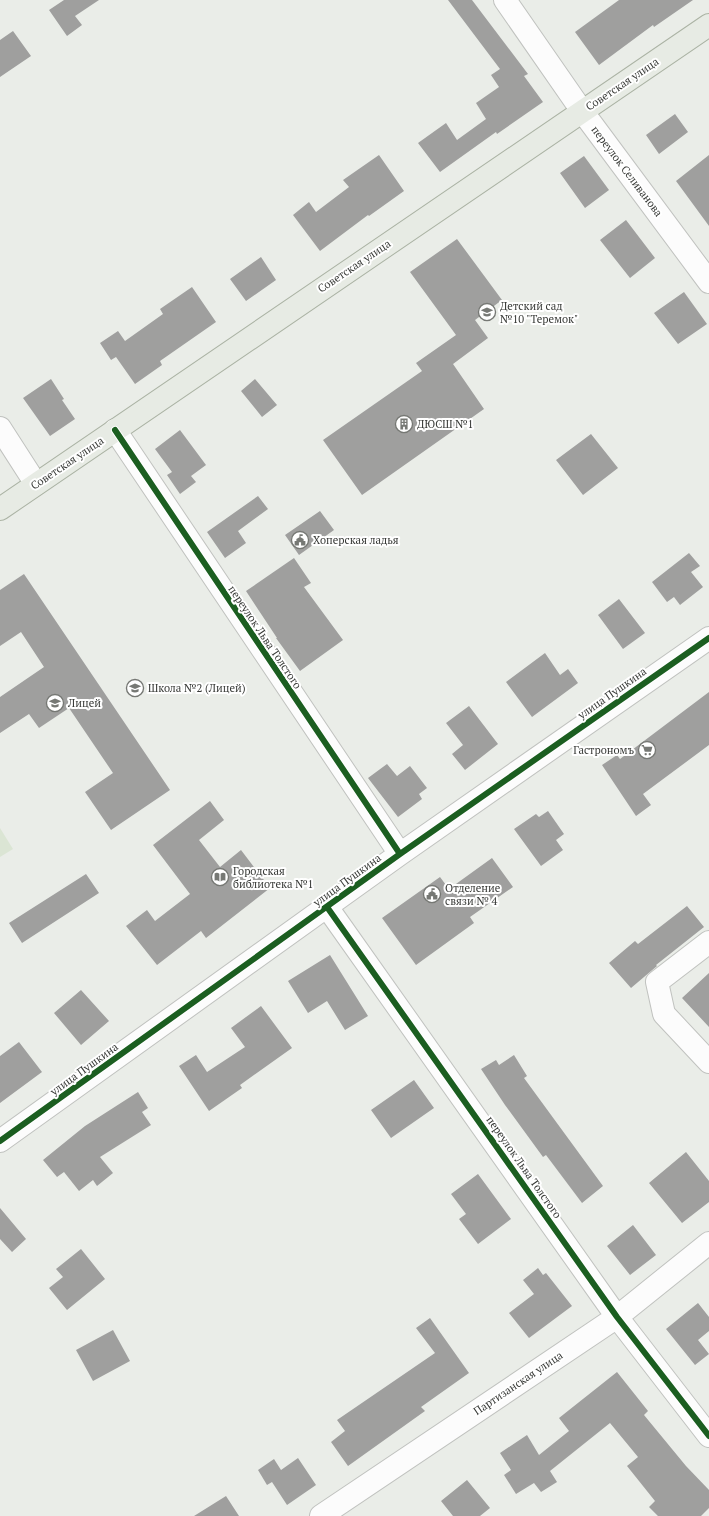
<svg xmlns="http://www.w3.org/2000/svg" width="709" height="1516" viewBox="0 0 709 1516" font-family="'PT Serif',serif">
<rect width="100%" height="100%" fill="#eaede8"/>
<path fill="#dbe5d4" d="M 0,828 L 13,849 L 0,857 Z"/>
<path fill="#9f9f9e" d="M 64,0 L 99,0 L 75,16 L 82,25 L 67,36 L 49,10 Z
M 448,0 L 472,0 L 528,74 L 524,76 L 543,102 L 497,134 L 496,132 L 440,172 L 418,143 L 446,123 L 457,140 L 486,119 L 476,103 L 499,87 L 491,75 L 500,69 Z
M 619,0 L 693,0 L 654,27 L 653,25 L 599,65 L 575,32 Z
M 13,31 L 31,56 L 0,77 L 0,40 Z
M 675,114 L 688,132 L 659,154 L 646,135 Z
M 379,155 L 404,191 L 369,216 L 368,215 L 320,251 L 293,215 L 309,202 L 316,212 L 349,187 L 343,180 Z
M 709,155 L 709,226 L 676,181 Z
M 584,156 L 609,190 L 585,208 L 560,173 Z
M 626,220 L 655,258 L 630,278 L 600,240 Z
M 457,239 L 502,300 L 475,320 L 488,338 L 453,364 L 484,409 L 362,495 L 323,440 L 422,371 L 416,363 L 456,335 L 410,272 Z
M 261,257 L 276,280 L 246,301 L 230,279 Z
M 192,287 L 216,322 L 160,361 L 162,365 L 135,384 L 116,357 L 111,360 L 100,343 L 118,331 L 125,341 L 163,314 L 160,309 Z
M 684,292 L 707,324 L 678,344 L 654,313 Z
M 51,379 L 64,399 L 62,400 L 75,419 L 50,436 L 23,398 Z
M 255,379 L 277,405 L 262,417 L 241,391 Z
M 180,430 L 206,465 L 191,476 L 196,482 L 180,494 L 167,475 L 172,472 L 155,449 Z
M 591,434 L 618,468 L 583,495 L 556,460 Z
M 258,496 L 268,509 L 238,531 L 246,543 L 225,558 L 207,532 Z
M 320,511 L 334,530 L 299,555 L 285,535 Z
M 689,553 L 700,566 L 691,572 L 703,587 L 680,605 L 674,597 L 667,602 L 652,582 Z
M 294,558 L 311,583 L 304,587 L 343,640 L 300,671 L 276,638 L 277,638 L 246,591 Z
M 24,574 L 170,790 L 111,830 L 85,792 L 113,773 L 69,708 L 39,728 L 29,714 L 0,733 L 0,697 L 44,667 L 21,632 L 0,646 L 0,590 Z
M 619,599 L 645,633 L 623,649 L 598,615 Z
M 545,653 L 560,675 L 568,669 L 578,683 L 532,717 L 506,682 Z
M 709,692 L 709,745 L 643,794 L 651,805 L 636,816 L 602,765 L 617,755 L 620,759 Z
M 469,706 L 498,744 L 465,770 L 452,754 L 463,745 L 446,723 Z
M 387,764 L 397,776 L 410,766 L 427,788 L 419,794 L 422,799 L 398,817 L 368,778 Z
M 210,801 L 224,820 L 199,840 L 220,867 L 241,850 L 270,888 L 206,938 L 201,931 L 157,965 L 126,926 L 147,910 L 155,921 L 190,894 L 153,845 Z
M 548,811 L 564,834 L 556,840 L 563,850 L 541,866 L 514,829 L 536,814 L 539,817 Z
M 492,858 L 513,887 L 470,917 L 474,923 L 416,965 L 382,918 L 440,877 L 449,889 Z
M 86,874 L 99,893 L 22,943 L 9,923 Z
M 687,906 L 704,927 L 656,965 L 657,966 L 631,988 L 609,963 L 635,941 L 638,944 Z
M 330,955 L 368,1016 L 345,1030 L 327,1001 L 308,1013 L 288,981 Z
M 709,973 L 709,1027 L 682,998 Z
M 81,990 L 109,1021 L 81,1045 L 54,1013 Z
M 261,1006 L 292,1048 L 240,1085 L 242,1088 L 209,1111 L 179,1066 L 196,1055 L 207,1072 L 245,1047 L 231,1028 Z
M 19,1042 L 42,1072 L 0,1103 L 0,1056 Z
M 514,1055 L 527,1076 L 524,1078 L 603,1186 L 582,1203 L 546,1155 L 543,1157 L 505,1105 L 481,1069 L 496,1060 L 499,1065 Z
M 414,1080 L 434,1108 L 391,1138 L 371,1110 Z
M 138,1092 L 148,1108 L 142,1112 L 151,1125 L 100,1157 L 113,1173 L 97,1186 L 93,1180 L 79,1191 L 64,1172 L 57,1177 L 43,1160 L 85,1126 Z
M 686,1152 L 709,1181 L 709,1202 L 682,1223 L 649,1183 Z
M 478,1174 L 511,1219 L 478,1244 L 459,1219 L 466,1214 L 451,1194 Z
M 0,1208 L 26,1239 L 12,1252 L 0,1239 Z
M 633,1225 L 656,1255 L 630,1275 L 607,1246 Z
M 81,1249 L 105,1279 L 67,1310 L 49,1288 L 63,1277 L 56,1269 Z
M 538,1268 L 543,1275 L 546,1273 L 572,1306 L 529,1338 L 509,1313 L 534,1294 L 523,1280 Z
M 698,1303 L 709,1317 L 709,1331 L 698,1340 L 709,1354 L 695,1365 L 666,1329 Z
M 430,1318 L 469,1373 L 421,1407 L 425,1411 L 348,1466 L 331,1442 L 345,1431 L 337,1420 L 435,1353 L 416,1328 Z
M 113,1330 L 130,1361 L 93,1381 L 76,1350 Z
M 617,1372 L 648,1411 L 644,1415 L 686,1466 L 709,1490 L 709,1508 L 701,1516 L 658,1516 L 649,1507 L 655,1501 L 627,1466 L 638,1457 L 610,1423 L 550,1471 L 557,1482 L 541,1492 L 534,1483 L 516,1494 L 504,1475 L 511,1470 L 500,1453 L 527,1435 L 539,1455 L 569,1431 L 559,1418 Z
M 298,1458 L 316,1485 L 287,1505 L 272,1482 L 267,1485 L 258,1470 L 274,1459 L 281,1470 Z
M 467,1480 L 490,1508 L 480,1516 L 453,1516 L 441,1501 Z
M 226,1496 L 239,1516 L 194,1516 Z"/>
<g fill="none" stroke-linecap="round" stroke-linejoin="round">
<g stroke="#c0c2bf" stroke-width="24">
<path id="minor" d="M 505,0 L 582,111 L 709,282
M 0,428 L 36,484
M 115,430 L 400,854
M 327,907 L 617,1317 L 709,1436
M 709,942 L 657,982 L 664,1014 L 709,1062
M 0,1141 L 400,854 L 709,638
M 321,1516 L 617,1317 L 709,1243"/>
</g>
<g stroke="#abb3a4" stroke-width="24">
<path id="major" d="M 0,509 L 709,25"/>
</g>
<use href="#minor" stroke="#fcfcfc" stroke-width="22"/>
<use href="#major" stroke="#e7ebe4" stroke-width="22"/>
<g stroke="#fff" stroke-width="8">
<path id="cycleway" d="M 115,430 L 400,854
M 327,907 L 617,1317 L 709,1436
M 0,1141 L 400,854 L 709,638"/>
</g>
<use href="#cycleway" stroke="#1b5e20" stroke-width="6"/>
</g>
<defs>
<g id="school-ring" transform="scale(0.9)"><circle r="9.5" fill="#fff" stroke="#767874" stroke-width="1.5"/><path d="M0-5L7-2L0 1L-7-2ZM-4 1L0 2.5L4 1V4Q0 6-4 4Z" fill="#767874"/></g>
<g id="building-ring" transform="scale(0.9)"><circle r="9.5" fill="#fff" stroke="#767874" stroke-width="1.5"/><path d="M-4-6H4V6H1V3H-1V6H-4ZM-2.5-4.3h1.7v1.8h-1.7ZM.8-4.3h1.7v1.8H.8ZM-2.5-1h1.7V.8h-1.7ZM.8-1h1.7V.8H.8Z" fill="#767874"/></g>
<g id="civic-ring" transform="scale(0.9)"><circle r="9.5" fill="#fff" stroke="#767874" stroke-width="1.5"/><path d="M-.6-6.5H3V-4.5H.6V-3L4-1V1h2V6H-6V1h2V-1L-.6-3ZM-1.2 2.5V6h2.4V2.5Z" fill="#767874"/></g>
<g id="supermarket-ring" transform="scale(0.9)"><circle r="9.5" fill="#fff" stroke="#767874" stroke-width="1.5"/><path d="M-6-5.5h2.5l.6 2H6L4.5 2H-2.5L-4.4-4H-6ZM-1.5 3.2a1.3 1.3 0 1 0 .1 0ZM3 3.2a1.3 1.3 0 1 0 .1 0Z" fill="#767874"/></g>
<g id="library-ring" transform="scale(0.9)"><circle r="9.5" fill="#fff" stroke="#767874" stroke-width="1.5"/><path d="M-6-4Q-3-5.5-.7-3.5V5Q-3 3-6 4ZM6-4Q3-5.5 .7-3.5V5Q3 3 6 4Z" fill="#767874"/></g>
</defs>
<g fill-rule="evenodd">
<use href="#school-ring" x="487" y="312"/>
<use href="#building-ring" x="404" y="424"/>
<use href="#civic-ring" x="300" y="540"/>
<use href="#school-ring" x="135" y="688"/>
<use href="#school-ring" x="55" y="703"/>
<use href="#supermarket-ring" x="647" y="750"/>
<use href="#library-ring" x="220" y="877"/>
<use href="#civic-ring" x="432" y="894"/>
</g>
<g text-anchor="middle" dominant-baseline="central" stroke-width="4" stroke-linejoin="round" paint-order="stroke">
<g font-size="11" fill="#373936" stroke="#fff">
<text transform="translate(622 84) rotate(-34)">Советская улица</text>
<text transform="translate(627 171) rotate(53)">переулок Селиванова</text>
<text transform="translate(354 266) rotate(-34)">Советская улица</text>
<text transform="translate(67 463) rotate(-34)">Советская улица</text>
<text transform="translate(265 637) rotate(56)">переулок Льва Толстого</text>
<text transform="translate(612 693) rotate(-35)">улица Пушкина</text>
<text transform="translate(347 880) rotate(-36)">улица Пушкина</text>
<text transform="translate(84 1069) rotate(-36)">улица Пушкина</text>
<text transform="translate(524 1167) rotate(55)">переулок Льва Толстого</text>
<text transform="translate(518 1383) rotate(-34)">Партизанская улица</text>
</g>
<g font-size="11" fill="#373936" stroke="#fff" text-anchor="start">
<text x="500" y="306">Детский сад<tspan x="500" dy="13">№10 "Теремок"</tspan></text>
<text x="417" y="424">ДЮСШ №1</text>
<text x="313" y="540">Хоперская ладья</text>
<text x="148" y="688">Школа №2 (Лицей)</text>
<text x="68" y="703">Лицей</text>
<text x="634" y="750" text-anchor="end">Гастрономъ</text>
<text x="233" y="871">Городская<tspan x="233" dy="13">библиотека №1</tspan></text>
<text x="445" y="888">Отделение<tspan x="445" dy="13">связи № 4</tspan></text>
</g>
</g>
</svg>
